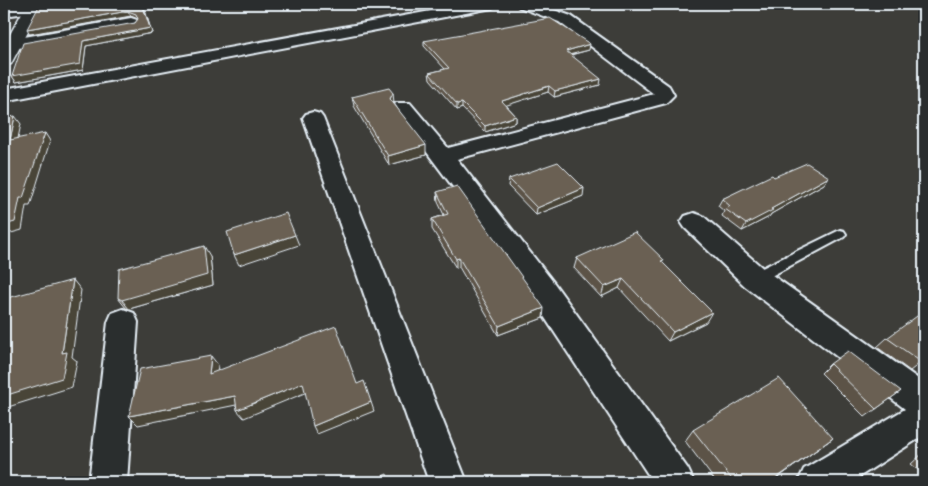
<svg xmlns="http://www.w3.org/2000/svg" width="928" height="486" viewBox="0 0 928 486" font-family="'Comic Neue',sans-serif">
<rect width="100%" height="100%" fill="#3d3d39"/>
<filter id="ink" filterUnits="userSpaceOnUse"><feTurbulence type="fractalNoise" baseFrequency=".02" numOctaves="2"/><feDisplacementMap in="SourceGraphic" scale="10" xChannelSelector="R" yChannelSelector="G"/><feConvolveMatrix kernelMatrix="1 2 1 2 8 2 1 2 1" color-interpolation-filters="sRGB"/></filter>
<g filter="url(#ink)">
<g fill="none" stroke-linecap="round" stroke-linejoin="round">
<g stroke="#e8f1f8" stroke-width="4">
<path id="lane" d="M 840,230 L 844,231 L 846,234 L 844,237 L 760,282 L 750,282 L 748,278 L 750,274 Z"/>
</g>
<g stroke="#e8f1f8" stroke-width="4">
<path id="street" d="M 24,4 L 38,4 L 41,7 L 33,12 L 4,16 L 4,6 Z
M 469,4 L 499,4 L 492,8 L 4,101 L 4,89 Z
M 517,4 L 537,4 L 571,16 L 669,86 L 674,95 L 666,103 L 457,159 L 554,283 L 688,469 L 694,482 L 653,482 L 501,251 L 393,107 L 396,103 L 410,103 L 448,148 L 654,94 L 559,22 L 519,7 Z
M 131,18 L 137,20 L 139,23 L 137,26 L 13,49 L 7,48 L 5,44 L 7,40 L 13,39 Z
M 313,112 L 320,114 L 323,118 L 467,482 L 429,482 L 303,118 L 306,114 Z
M 694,213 L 703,216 L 765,270 L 924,383 L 924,435 L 851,482 L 798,482 L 804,469 L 905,409 L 745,286 L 685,228 L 681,222 L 685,216 Z
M 123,309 L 134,313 L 138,322 L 127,482 L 89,482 L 108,322 L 112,313 Z"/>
</g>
<g stroke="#e8f1f8" stroke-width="3">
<path id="secondary" d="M 27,4 L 43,4 L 13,60 L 11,64 L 4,65 L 4,45 Z"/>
</g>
<use href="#lane" fill="#2a2d2e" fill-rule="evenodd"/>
<use href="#street" fill="#2a2d2e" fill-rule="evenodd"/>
<use href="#secondary" fill="#2a2d2e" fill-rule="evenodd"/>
</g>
<path fill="#5b5347" stroke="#e8f1f8" d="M 143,4 L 152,33 L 86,46 L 83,70 L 16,82 L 12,76 L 135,23 L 138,19 L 131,16 L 30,34 Z
M 424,41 L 589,50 L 571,55 L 600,85 L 554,97 L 548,92 L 506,105 L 516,116 L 516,122 L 485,132 L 462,108 L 457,110 L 430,79 L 429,73 L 445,69 L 424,46 Z
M 352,97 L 394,103 L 426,155 L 389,165 L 354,106 Z
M 774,177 L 824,184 L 771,214 L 769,217 L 742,231 L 722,216 L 724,211 L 718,206 L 722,199 Z
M 509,179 L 583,196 L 536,215 L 508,186 Z
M 437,192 L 543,318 L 498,335 L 459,267 L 456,268 L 432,229 L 432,219 L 444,215 L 438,202 Z
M 210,256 L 213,285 L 129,309 L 126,308 L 118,298 Z
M 577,258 L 664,260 L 662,263 L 706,322 L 668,341 L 619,288 L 601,297 L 574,268 Z
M 887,338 L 924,360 L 910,371 L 877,347 Z
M 830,364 L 901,391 L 865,417 L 821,373 Z
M 693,430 L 833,438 L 772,482 L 716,482 L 685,441 Z
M 924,452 L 924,475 L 911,464 Z"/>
<path fill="#4a4439" stroke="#e8f1f8" d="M 142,4 L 143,4 L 152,33 L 86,46 L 83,70 L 16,82 L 12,76 L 83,41 L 150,28 Z
M 128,11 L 131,16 L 30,34 L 27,29 Z
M 590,44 L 589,50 L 565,56 L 566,51 Z
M 601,79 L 600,85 L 554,97 L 555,91 Z
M 549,86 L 548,92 L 501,107 L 502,101 Z
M 393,93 L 394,103 L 390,99 Z
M 462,103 L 462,108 L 457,110 L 457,104 Z
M 15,116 L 21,124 L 16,148 L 10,140 Z
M 516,116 L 516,122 L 485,132 L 485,126 Z
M 45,133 L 50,141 L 30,206 L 26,206 L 22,230 L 4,235 L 4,225 L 20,198 Z
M 426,145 L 426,155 L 389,165 L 388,156 Z
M 829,177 L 824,184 L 771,214 L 769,217 L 742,231 L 746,224 L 771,209 Z
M 584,188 L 583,196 L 536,215 L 537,208 Z
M 295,235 L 299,245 L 239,265 L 234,255 Z
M 204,246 L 210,256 L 213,285 L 129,309 L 122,300 Z
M 459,258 L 459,267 L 456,268 L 456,259 Z
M 623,279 L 619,288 L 601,297 L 604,287 Z
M 73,280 L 81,290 L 72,357 L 77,361 L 72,387 L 8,407 L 4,422 L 4,396 L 62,353 Z
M 544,308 L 543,318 L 498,335 L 499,326 Z
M 712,312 L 706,322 L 668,341 L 673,332 Z
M 211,356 L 218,365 L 216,383 L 209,374 Z
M 303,383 L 307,392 L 244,418 L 237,410 Z
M 235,396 L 241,404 L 138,425 L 129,416 Z
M 371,402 L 374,411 L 317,434 L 313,426 Z
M 833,438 L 772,482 L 771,482 Z"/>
<path fill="#6a6152" stroke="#e8f1f8" d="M 53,4 L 142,4 L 150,28 L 83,41 L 80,64 L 12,76 L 23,43 L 135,23 L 138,19 L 136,14 L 128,11 L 27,29 L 39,6 Z
M 550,18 L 590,44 L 566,51 L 601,79 L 555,91 L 549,86 L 502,101 L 516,116 L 485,126 L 462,103 L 457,104 L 429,73 L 449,68 L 424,41 Z
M 389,88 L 393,93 L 390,99 L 426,145 L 388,156 L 352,97 Z
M 15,116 L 10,140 L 45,133 L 23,198 L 20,198 L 15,222 L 4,225 L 4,118 Z
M 558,162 L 584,188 L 537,208 L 509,179 Z
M 807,163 L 829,177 L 771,209 L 773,210 L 746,224 L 725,209 L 730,206 L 722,199 L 772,175 L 774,177 Z
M 457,186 L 544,308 L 499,326 L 459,258 L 456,259 L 432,219 L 448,214 L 437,192 Z
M 286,213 L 295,235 L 234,255 L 227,232 Z
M 635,232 L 664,260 L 661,261 L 712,312 L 673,332 L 623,279 L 604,287 L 577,258 Z
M 204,246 L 207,275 L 122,300 L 118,298 L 119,269 Z
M 73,280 L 62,353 L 67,352 L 62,378 L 4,396 L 4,299 Z
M 924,311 L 924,359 L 921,362 L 887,338 Z
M 336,326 L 357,384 L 364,381 L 371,402 L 313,426 L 303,383 L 237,410 L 235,396 L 129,416 L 140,369 L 211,356 L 209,374 Z
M 848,351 L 901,391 L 876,409 L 830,364 Z
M 779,378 L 833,438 L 771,482 L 734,482 L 693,430 Z
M 387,474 L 389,482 L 369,482 Z"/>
</g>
<rect width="928" height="486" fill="none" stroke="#2a2d2e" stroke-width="20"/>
<rect x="10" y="10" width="908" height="466" fill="none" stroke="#e8f1f8" stroke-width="2" filter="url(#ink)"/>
</svg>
